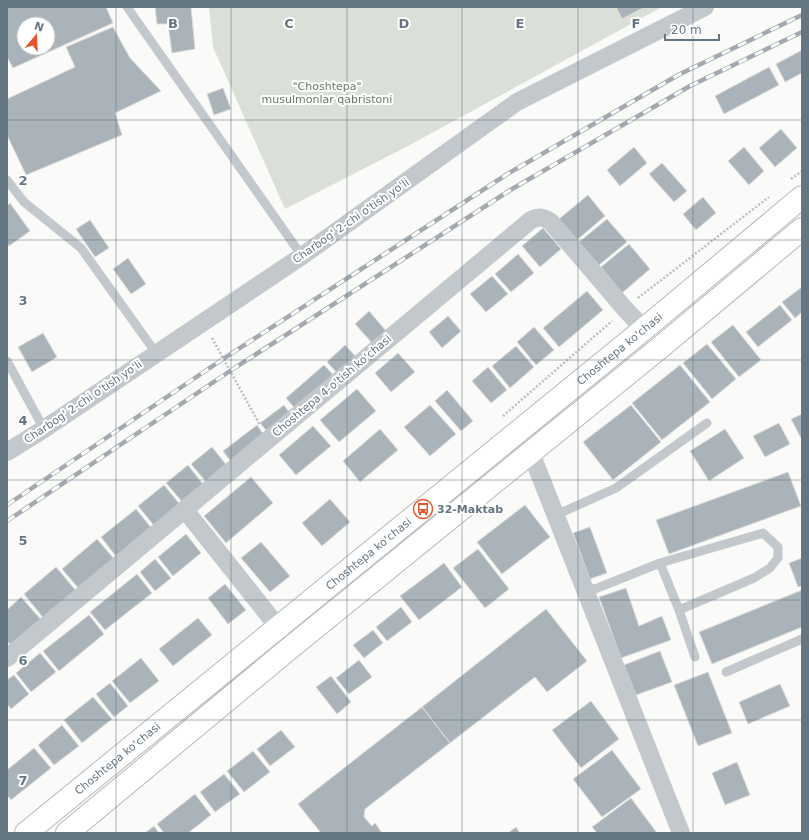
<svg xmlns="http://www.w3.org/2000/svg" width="809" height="840" viewBox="0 0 809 840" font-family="'DejaVu Sans',sans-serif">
<rect width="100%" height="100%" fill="#fafaf8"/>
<path fill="#dadfd7" d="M 209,7 L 662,7 L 408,146 L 285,209 L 213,47 Z"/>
<path fill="#aab3b9" stroke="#dcdcda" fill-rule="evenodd" d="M 7,7 L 106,7 L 113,23 L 13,68 L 7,57 ZM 24,24 L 48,24 L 48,48 L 24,48 Z
M 155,7 L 191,7 L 195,49 L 172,53 L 168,24 L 157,24 Z
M 616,7 L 645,7 L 622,19 Z
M 113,27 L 130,58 L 161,91 L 115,113 L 122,135 L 26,175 L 7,135 L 7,99 L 75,67 L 66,47 Z
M 802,50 L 802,73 L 785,82 L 776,64 Z
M 769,67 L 779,85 L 724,114 L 715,96 Z
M 223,88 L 231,109 L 214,115 L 207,94 Z
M 781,129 L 797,148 L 775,167 L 759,148 Z
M 634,147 L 647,163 L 620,186 L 607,170 Z
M 744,147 L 764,171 L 749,185 L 728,161 Z
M 662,163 L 687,191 L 674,202 L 649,174 Z
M 588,195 L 605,216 L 577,240 L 559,219 Z
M 703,197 L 716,213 L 696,230 L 683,214 Z
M 10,203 L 30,231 L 9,246 L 7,243 L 7,206 Z
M 607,219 L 627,242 L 599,265 L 579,242 Z
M 90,220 L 109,248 L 95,257 L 76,229 Z
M 543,228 L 561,249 L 540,267 L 522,246 Z
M 629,244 L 650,269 L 622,293 L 601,267 Z
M 518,254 L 534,273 L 511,292 L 495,274 Z
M 128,258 L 146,284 L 131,294 L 113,269 Z
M 492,276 L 508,294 L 486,312 L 470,294 Z
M 802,287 L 802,312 L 795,318 L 782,302 Z
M 587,291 L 603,310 L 559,347 L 543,328 Z
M 780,305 L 792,320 L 758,347 L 746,332 Z
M 369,311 L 387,332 L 373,344 L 355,324 Z
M 448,316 L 461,331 L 442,348 L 429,332 Z
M 733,325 L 761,360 L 739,377 L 711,342 Z
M 534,327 L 554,350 L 536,365 L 517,342 Z
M 43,333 L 57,357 L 32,372 L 18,347 Z
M 707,344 L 736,379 L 712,399 L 683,363 Z
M 345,345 L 357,358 L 339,375 L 327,362 Z
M 516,346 L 534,367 L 510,388 L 492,366 Z
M 398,353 L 415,372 L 391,392 L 375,373 Z
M 324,365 L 336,378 L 298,412 L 286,398 Z
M 680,365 L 710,402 L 662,440 L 632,403 Z
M 488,367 L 507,390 L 491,403 L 472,381 Z
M 357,389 L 376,411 L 339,442 L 320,420 Z
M 447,390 L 473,421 L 461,431 L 435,401 Z
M 284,405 L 293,418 L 270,435 L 260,423 Z
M 430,405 L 456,434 L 430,456 L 404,427 Z
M 631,405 L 661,442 L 613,480 L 583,442 Z
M 802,414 L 802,437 L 801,438 L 791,419 Z
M 779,423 L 790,444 L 765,457 L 753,436 Z
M 257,425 L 266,438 L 232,463 L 223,451 Z
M 313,426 L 331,446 L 296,475 L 279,455 Z
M 380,429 L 398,450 L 360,482 L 343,461 Z
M 725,429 L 744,458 L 709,481 L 690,451 Z
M 212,447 L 228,467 L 208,484 L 191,464 Z
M 188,465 L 205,487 L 184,504 L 166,483 Z
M 788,472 L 801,506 L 669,554 L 656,520 Z
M 251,477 L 273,503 L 226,543 L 204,516 Z
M 164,485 L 182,507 L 156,528 L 138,506 Z
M 330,499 L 350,522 L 322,546 L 302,523 Z
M 525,505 L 550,537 L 502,574 L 477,542 Z
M 136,509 L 153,530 L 118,559 L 101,537 Z
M 590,527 L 607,573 L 590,579 L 573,533 Z
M 186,534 L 201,553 L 173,576 L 158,557 Z
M 97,539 L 115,560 L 80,590 L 62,569 Z
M 261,542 L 290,576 L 270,592 L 241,558 Z
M 478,549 L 509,589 L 485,608 L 453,568 Z
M 802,558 L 802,586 L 798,587 L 789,563 Z
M 155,559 L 171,578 L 155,591 L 140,572 Z
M 444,563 L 462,587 L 419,620 L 400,596 Z
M 56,567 L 77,592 L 45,620 L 24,594 Z
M 137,574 L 152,593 L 105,630 L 90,612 Z
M 225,584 L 246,610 L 228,624 L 208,598 Z
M 626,588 L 639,626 L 662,616 L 671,640 L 621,658 L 599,597 Z
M 802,590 L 802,627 L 712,664 L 699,632 Z
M 21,597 L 43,622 L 13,648 L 7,641 L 7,610 Z
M 401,607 L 412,622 L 387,641 L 376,627 Z
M 546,609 L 587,661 L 547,692 L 535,677 L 450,743 L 422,707 Z
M 89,615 L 104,634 L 59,671 L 43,651 Z
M 198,618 L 212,635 L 173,666 L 159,649 Z
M 373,630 L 383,643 L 364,658 L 353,645 Z
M 660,651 L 672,682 L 636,695 L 624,665 Z
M 40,653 L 56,672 L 31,692 L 16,673 Z
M 141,658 L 159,681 L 130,703 L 112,681 Z
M 359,660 L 372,677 L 349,694 L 336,678 Z
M 708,672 L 732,733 L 698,746 L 674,685 Z
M 14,675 L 29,694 L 11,709 L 7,704 L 7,680 Z
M 331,676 L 351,702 L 337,714 L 316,687 Z
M 110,683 L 128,706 L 114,717 L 96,694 Z
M 780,684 L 790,706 L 748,724 L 739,702 Z
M 93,697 L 112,719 L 82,743 L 64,720 Z
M 591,701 L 619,739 L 581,768 L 552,730 Z
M 422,707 L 450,743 L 365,809 L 364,817 L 372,826 L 375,823 L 382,833 L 321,833 L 298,804 Z
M 62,725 L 79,746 L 54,765 L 38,745 Z
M 281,730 L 295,747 L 270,766 L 257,749 Z
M 34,748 L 51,768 L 11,800 L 7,795 L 7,770 Z
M 612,750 L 641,789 L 602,817 L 573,779 Z
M 253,751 L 270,772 L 244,792 L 227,771 Z
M 737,762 L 750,795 L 725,805 L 712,773 Z
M 224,774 L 240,794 L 215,812 L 200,792 Z
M 195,794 L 211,815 L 188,833 L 164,833 L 157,824 Z
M 631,798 L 657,833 L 597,833 L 592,827 Z
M 154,826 L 159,833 L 145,833 Z
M 516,827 L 520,833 L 508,833 Z"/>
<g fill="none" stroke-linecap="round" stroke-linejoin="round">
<g stroke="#b5babe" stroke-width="24">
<g id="primary">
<path id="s1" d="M 26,833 L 644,329 L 802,197"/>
<path d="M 67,833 L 290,648 L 662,346 L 802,229"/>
</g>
</g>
<path stroke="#bbbfc2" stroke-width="2.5" stroke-dasharray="2 2" stroke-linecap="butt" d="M 791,179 L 802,171
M 638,298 L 769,197
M 212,338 L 260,425
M 503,416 L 612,321"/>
<path stroke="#c3c8cc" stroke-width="9" d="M 127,7 L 302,256
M 7,180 L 24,202 L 81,248 L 156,353
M 7,361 L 44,429
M 556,515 L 616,488 L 707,423
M 584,586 L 595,589 L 660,563 L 763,533 L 778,547 L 778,558 L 770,568 L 754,578 L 679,610 L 660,563
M 679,610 L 695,657
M 726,672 L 802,639"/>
<path stroke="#c3c8cc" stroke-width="18" d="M 7,452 L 44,429 L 302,256 L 517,102 L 705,7
M 531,453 L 681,833
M 185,510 L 278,627
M 7,658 L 531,220 C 539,216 544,217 551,222 L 625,309 L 644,329"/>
<use href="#primary" stroke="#fff" stroke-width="22"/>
<g stroke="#a2aab0" stroke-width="4.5">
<path id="rail" d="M 7,505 L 223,359 L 509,173 L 680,74 L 802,15
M 7,521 L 230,371 L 512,189 L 690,86 L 802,32"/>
</g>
<use href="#rail" stroke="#fff" stroke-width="3" stroke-dasharray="9" stroke-linecap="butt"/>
</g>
<path fill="none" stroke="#657683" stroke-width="1" stroke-opacity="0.55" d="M 116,7 L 116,833M 231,7 L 231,833M 347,7 L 347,833M 462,7 L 462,833M 578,7 L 578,833M 693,7 L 693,833M 7,120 L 802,120M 7,240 L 802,240M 7,360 L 802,360M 7,480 L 802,480M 7,600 L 802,600M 7,720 L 802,720"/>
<defs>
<g id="bus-ring" transform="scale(1)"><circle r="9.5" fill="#fff" stroke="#e4572e" stroke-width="1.5"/><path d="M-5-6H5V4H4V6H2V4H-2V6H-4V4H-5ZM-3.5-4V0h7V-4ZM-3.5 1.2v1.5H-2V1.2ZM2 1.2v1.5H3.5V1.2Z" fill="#e4572e"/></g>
</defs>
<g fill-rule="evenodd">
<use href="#bus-ring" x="423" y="509"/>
</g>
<g text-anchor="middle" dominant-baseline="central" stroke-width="4" stroke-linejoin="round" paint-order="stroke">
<g font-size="11" fill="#687a64" stroke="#fff">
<text x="327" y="86">"Choshtepa"<tspan x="327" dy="13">musulmonlar qabristoni</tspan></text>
</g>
<g font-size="11" fill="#657683" stroke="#fff">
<text transform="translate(351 221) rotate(-35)">Charbog' 2-chi o'tish yo'li</text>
<text stroke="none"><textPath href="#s1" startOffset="766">Choshtepa ko'chasi</textPath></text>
<text transform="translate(332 386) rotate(-40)">Choshtepa 4-o'tish ko'chasi</text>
<text transform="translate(83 402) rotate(-34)">Charbog' 2-chi o'tish yo'li</text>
<text stroke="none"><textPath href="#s1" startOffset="442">Choshtepa ko'chasi</textPath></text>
<text stroke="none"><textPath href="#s1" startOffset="118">Choshtepa ko'chasi</textPath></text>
</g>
<g font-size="11" font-weight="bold" fill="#657683" stroke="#fff" text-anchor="start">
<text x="437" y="509">32-Maktab</text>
</g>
</g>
<g font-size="13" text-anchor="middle" font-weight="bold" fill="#657683" stroke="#fff" stroke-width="4" stroke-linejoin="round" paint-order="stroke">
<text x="173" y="28">B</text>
<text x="289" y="28">C</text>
<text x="404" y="28">D</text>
<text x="520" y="28">E</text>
<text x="636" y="28">F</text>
<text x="23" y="185">2</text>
<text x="23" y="305">3</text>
<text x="23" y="425">4</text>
<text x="23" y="545">5</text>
<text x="23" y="665">6</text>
<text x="23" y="785">7</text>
</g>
<rect width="809" height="840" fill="none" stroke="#657683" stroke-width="16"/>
<g transform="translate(36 36) rotate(19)"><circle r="19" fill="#ffffff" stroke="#c1c8cd"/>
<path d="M0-3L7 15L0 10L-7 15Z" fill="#e4572e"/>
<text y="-6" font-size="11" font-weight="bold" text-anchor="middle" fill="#657683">N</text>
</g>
<path d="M665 34v6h54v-6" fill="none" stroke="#657683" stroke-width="2"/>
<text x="671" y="34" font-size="12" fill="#657683" stroke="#ffffff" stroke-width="3" paint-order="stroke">20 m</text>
</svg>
